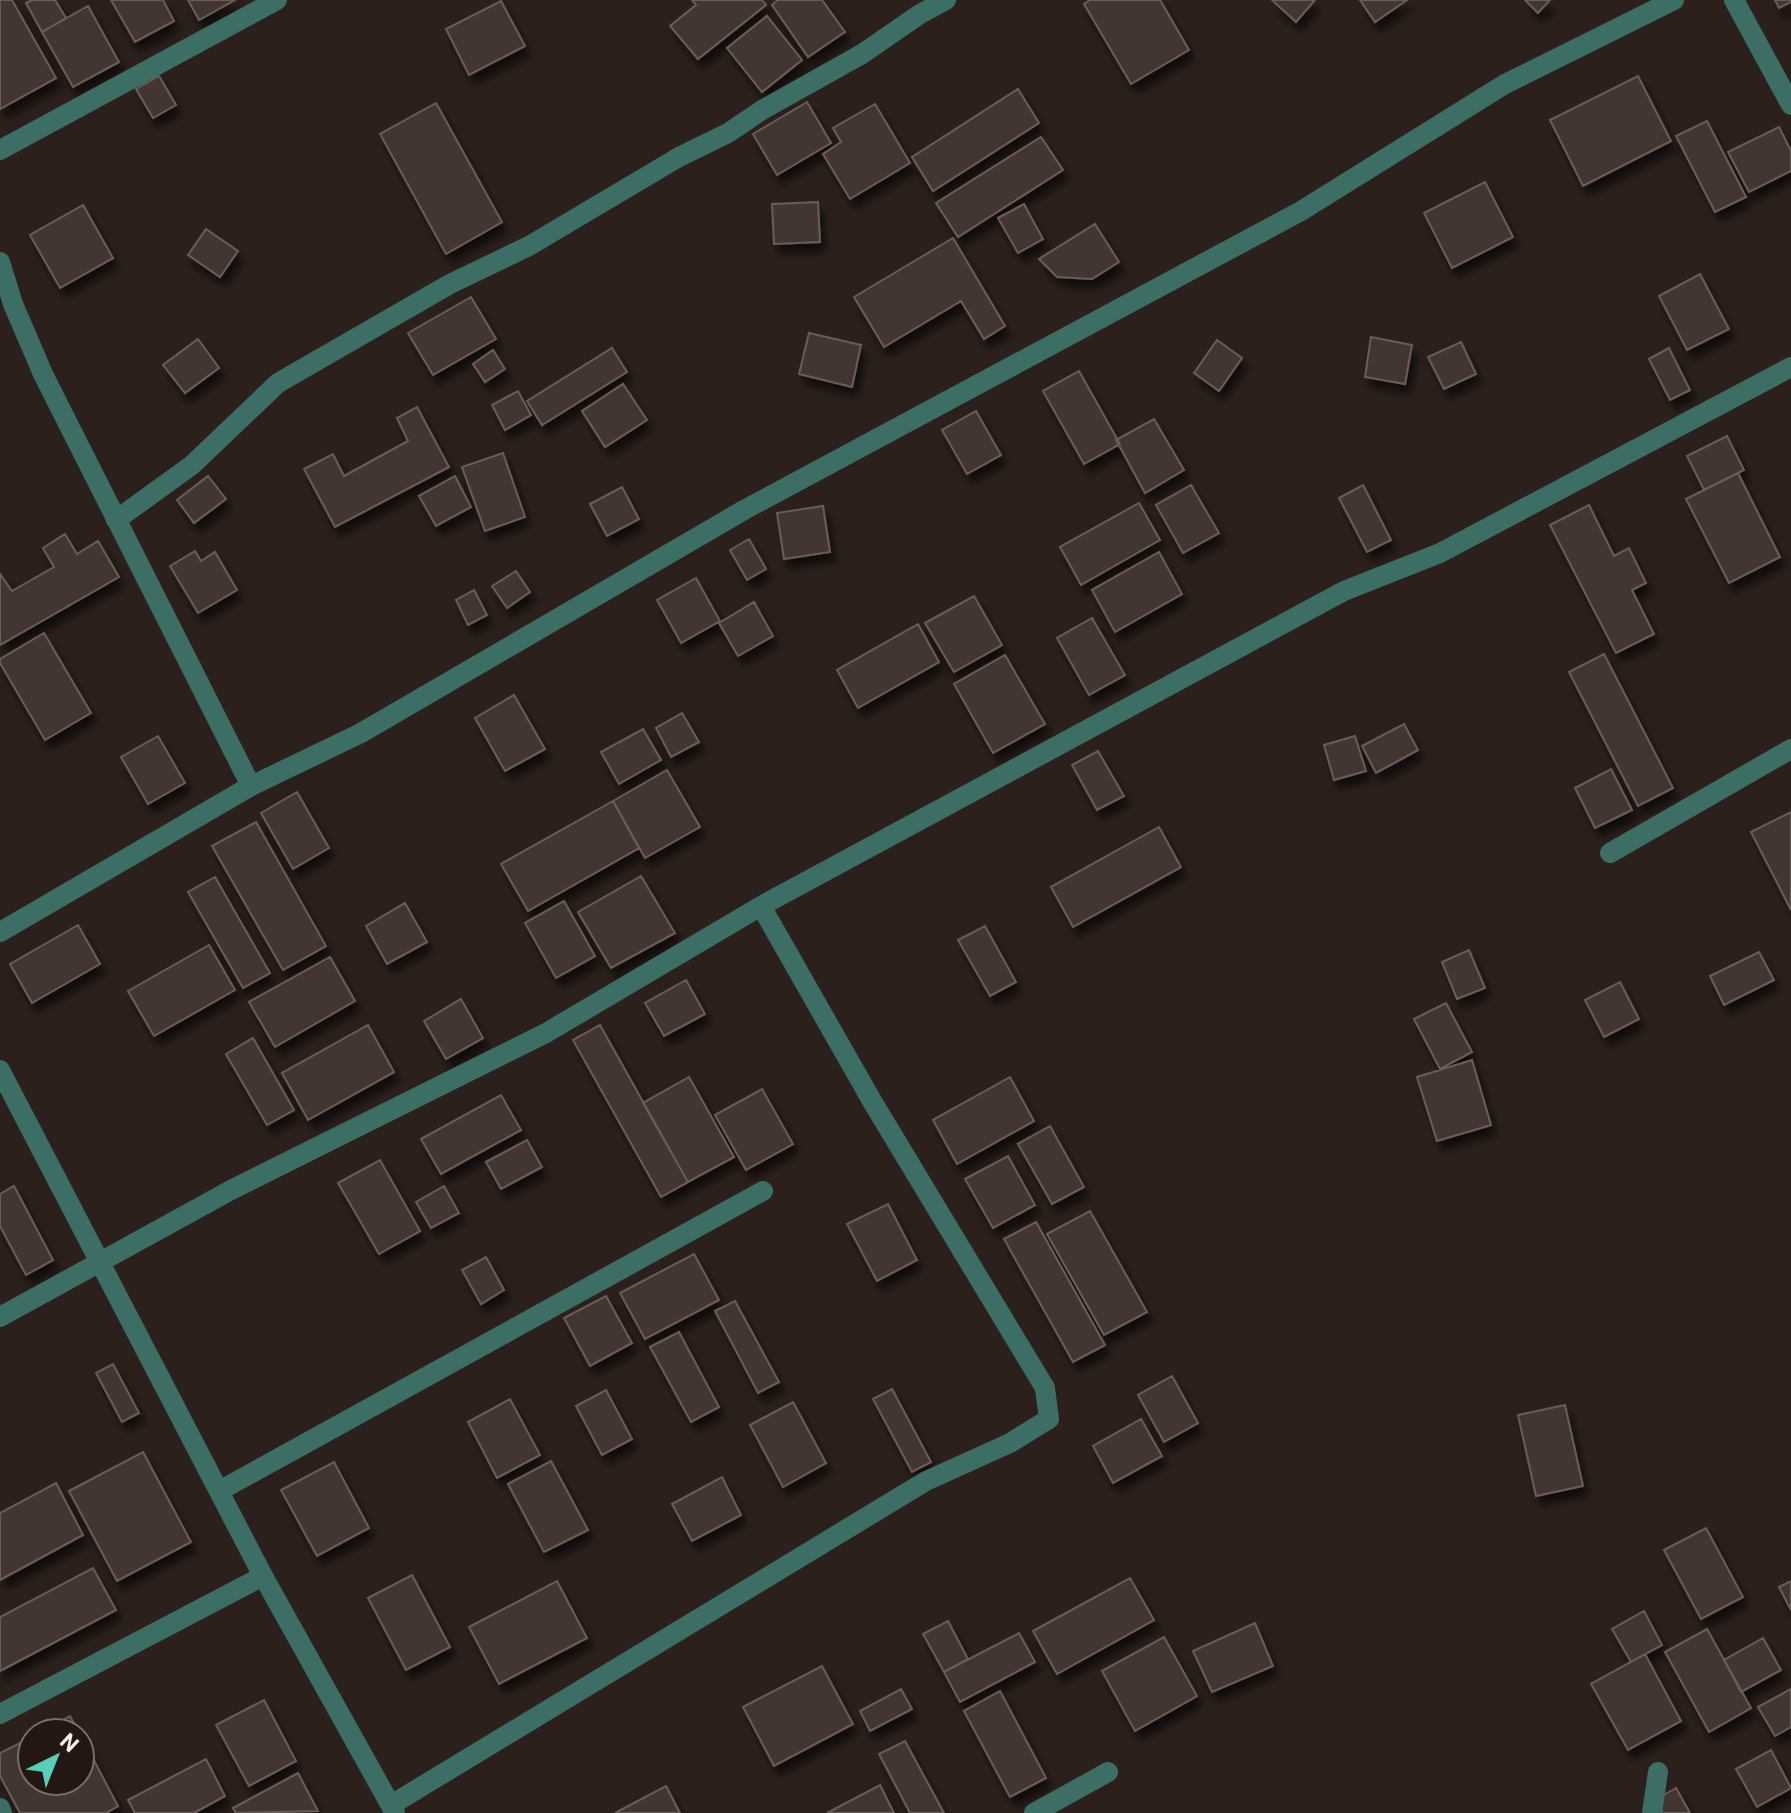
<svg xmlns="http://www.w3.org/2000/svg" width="1791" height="1813" viewBox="0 0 1791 1813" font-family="Roboto,sans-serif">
<defs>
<filter id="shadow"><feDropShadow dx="5" dy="9" stdDeviation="4" flood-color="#0009"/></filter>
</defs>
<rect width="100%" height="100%" fill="#2b201c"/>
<path fill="#423631" stroke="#6b5d58" stroke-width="2" filter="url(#shadow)" d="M 0,0 L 12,0 L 56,78 L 0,109 Z
M 32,0 L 55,0 L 66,18 L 42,32 L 26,3 Z
M 111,0 L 163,0 L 174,21 L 135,42 Z
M 188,0 L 235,0 L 199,20 Z
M 692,0 L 762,0 L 766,5 L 698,59 L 670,26 L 696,5 Z
M 778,0 L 822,0 L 845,32 L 808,57 L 772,5 Z
M 1090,0 L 1160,0 L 1189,50 L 1131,84 L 1084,4 Z
M 1272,0 L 1315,0 L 1296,22 Z
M 1360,0 L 1407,0 L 1375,22 Z
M 1525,0 L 1550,0 L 1538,13 Z
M 1775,0 L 1791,0 L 1791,2 L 1779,8 Z
M 501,1 L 525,46 L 469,75 L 446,29 Z
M 88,6 L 119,62 L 73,87 L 42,32 Z
M 767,16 L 802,60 L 762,92 L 727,48 Z
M 159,76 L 176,105 L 153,118 L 136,89 Z
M 1638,76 L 1671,141 L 1583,186 L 1550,120 Z
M 1018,89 L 1039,123 L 933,191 L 912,157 Z
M 807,102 L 831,143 L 777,175 L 753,134 Z
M 436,103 L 502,222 L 446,254 L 380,134 Z
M 875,104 L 910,163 L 850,199 L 823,154 L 841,142 L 833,128 Z
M 1707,121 L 1746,197 L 1715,212 L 1676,136 Z
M 1779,127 L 1791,151 L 1791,171 L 1749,192 L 1728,152 Z
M 1041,137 L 1063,170 L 958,237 L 936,203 Z
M 1485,182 L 1513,237 L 1452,268 L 1424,213 Z
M 818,202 L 820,242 L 774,244 L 772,204 Z
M 1024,204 L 1043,239 L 1018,253 L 998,218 Z
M 83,205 L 113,258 L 60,288 L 30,235 Z
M 1095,224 L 1119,262 L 1092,279 L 1057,277 L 1039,259 Z
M 206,229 L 238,251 L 220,277 L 188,255 Z
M 953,238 L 1005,326 L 984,339 L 961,301 L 884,347 L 854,297 Z
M 1700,274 L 1729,329 L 1687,350 L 1659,296 Z
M 471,297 L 496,339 L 433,375 L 408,333 Z
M 809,333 L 861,345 L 852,387 L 799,374 Z
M 1371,337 L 1412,345 L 1405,384 L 1365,377 Z
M 198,339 L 219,368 L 185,393 L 163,365 Z
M 1217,340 L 1242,358 L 1219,391 L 1194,373 Z
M 1461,342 L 1476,374 L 1444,389 L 1428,357 Z
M 612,348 L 627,372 L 542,425 L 527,401 Z
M 1669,348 L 1690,390 L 1670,400 L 1649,359 Z
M 493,350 L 505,369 L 485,382 L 473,364 Z
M 1079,371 L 1120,444 L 1084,464 L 1043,391 Z
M 623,384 L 647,420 L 605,447 L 582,411 Z
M 518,391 L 531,415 L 505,430 L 492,405 Z
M 417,407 L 449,467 L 335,527 L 304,469 L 333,454 L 344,476 L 408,441 L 397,418 Z
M 976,411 L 1001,455 L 967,474 L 942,430 Z
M 1154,419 L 1184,470 L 1145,493 L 1116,440 Z
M 1727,436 L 1744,470 L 1704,490 L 1687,456 Z
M 503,453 L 525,517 L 485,531 L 462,467 Z
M 1738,473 L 1780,557 L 1729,583 L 1686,499 Z
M 208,476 L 226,499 L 194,523 L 177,500 Z
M 455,476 L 471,507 L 436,526 L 419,496 Z
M 1191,485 L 1219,533 L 1183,553 L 1156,505 Z
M 1363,485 L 1391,540 L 1367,552 L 1339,498 Z
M 622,487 L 639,519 L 607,536 L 590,504 Z
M 1139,503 L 1160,540 L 1081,585 L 1060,547 Z
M 1589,505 L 1614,556 L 1629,548 L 1646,583 L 1632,590 L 1654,634 L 1616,653 L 1550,525 Z
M 823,506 L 830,552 L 784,559 L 777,513 Z
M 65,534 L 77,554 L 98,541 L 119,577 L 0,645 L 0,574 L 12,591 L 54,567 L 43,548 Z
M 749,539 L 766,569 L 747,580 L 730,550 Z
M 195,551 L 201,561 L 215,552 L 237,590 L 198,613 L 170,566 Z
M 1159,552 L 1182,594 L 1115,632 L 1092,590 Z
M 516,571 L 530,592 L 507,608 L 492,586 Z
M 696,578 L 720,621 L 681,643 L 657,600 Z
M 474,590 L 487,615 L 468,625 L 456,600 Z
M 974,596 L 1002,645 L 954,672 L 925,623 Z
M 754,602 L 773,636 L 738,656 L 719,623 Z
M 1092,618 L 1125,675 L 1089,695 L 1057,638 Z
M 918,624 L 939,662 L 858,708 L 837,670 Z
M 44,633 L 91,713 L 45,740 L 0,663 L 0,659 Z
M 1604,654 L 1673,788 L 1638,806 L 1569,672 Z
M 1005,655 L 1045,724 L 993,753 L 954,684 Z
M 514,695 L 545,749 L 505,771 L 475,718 Z
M 682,713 L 699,742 L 671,757 L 656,728 Z
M 1404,724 L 1418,750 L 1376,773 L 1362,746 Z
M 643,729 L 661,760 L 619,784 L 601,752 Z
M 158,736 L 185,783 L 148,804 L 121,757 Z
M 1355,736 L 1366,771 L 1334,780 L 1324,745 Z
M 1098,751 L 1124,796 L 1097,810 L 1072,765 Z
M 1611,769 L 1632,810 L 1595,828 L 1575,788 Z
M 667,770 L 700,827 L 645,858 L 613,801 Z
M 297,792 L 329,848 L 293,869 L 261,813 Z
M 613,801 L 639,848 L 528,911 L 501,864 Z
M 1791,812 L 1791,910 L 1751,832 Z
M 256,822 L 326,946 L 283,970 L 212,846 Z
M 1159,827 L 1181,867 L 1073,927 L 1051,887 Z
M 641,876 L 675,933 L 611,968 L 578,912 Z
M 215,877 L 270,973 L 243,988 L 188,892 Z
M 564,901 L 595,956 L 556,978 L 525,923 Z
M 405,903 L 427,942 L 387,964 L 366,926 Z
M 78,925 L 100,964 L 32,1003 L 10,964 Z
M 985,926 L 1016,982 L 990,996 L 958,940 Z
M 209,945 L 235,990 L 154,1036 L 128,991 Z
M 1469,950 L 1485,988 L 1457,999 L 1442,962 Z
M 1759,952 L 1774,980 L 1724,1005 L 1710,976 Z
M 330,957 L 355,1001 L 275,1047 L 249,1002 Z
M 686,980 L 705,1014 L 664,1036 L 645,1003 Z
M 1620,982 L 1639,1019 L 1604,1037 L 1585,1000 Z
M 461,999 L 483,1038 L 446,1059 L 424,1021 Z
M 1446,1003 L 1472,1052 L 1440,1069 L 1414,1019 Z
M 368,1025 L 394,1072 L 308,1120 L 282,1073 Z
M 600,1025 L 688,1182 L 661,1197 L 573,1040 Z
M 253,1038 L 294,1110 L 267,1125 L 226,1054 Z
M 1472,1060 L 1491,1125 L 1437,1141 L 1417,1077 Z
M 689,1077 L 734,1157 L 688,1182 L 643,1103 Z
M 1010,1077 L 1034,1121 L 957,1164 L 933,1120 Z
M 762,1089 L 793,1144 L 746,1170 L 715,1115 Z
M 501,1095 L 521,1130 L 441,1174 L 421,1139 Z
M 1050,1126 L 1084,1187 L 1052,1204 L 1018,1144 Z
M 527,1140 L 542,1167 L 501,1189 L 486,1162 Z
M 1008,1156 L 1035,1205 L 993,1228 L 965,1179 Z
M 380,1160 L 420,1231 L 379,1254 L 338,1183 Z
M 14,1186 L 53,1260 L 26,1275 L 0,1226 L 0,1194 Z
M 444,1186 L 459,1213 L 431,1228 L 416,1202 Z
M 888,1204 L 917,1260 L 877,1281 L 847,1224 Z
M 1090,1211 L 1147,1312 L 1104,1335 L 1047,1234 Z
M 1036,1222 L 1105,1345 L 1073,1362 L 1004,1239 Z
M 694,1254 L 719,1300 L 645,1339 L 620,1293 Z
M 486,1257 L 504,1290 L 481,1304 L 462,1270 Z
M 606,1296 L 632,1343 L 590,1366 L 564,1318 Z
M 735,1301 L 779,1382 L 758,1393 L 715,1311 Z
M 679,1332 L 719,1407 L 691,1422 L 650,1347 Z
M 113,1364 L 139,1413 L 122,1422 L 96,1373 Z
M 1172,1376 L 1198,1423 L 1164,1442 L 1138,1395 Z
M 892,1389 L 931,1462 L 912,1472 L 873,1399 Z
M 606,1390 L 632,1439 L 602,1455 L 576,1406 Z
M 510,1399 L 540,1455 L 497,1478 L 468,1422 Z
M 793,1402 L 826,1463 L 783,1487 L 750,1425 Z
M 1565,1405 L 1583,1486 L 1536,1496 L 1518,1415 Z
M 1141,1419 L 1162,1456 L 1113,1483 L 1093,1446 Z
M 143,1452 L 191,1542 L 117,1581 L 69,1491 Z
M 551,1461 L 588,1530 L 544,1552 L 508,1484 Z
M 334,1462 L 369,1528 L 317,1556 L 281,1490 Z
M 722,1477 L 741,1515 L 692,1541 L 672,1504 Z
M 56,1483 L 83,1535 L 0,1580 L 0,1513 Z
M 1706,1528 L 1743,1597 L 1701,1619 L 1664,1550 Z
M 93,1568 L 116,1610 L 0,1671 L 0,1617 Z
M 412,1575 L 450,1647 L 406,1670 L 368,1598 Z
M 1130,1578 L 1154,1620 L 1057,1674 L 1033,1631 Z
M 557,1581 L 587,1638 L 499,1684 L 469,1627 Z
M 1791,1581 L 1791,1610 L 1779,1587 Z
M 1644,1611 L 1662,1645 L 1631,1662 L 1612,1629 Z
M 948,1621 L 968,1659 L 944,1672 L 923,1634 Z
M 1255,1623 L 1273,1666 L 1212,1692 L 1193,1651 Z
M 1707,1629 L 1751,1708 L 1709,1732 L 1665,1652 Z
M 1019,1633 L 1035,1662 L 960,1702 L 944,1672 Z
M 1164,1637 L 1197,1696 L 1135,1731 L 1102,1671 Z
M 1763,1638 L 1781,1670 L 1741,1692 L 1724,1660 Z
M 1645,1654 L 1681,1721 L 1628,1750 L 1591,1684 Z
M 822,1666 L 853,1724 L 774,1766 L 743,1707 Z
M 901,1689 L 912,1709 L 870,1731 L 860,1711 Z
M 1791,1689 L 1791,1727 L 1775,1736 L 1758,1707 Z
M 1000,1691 L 1046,1778 L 1010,1797 L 964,1711 Z
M 264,1700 L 296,1761 L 249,1786 L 216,1725 Z
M 70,1716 L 79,1733 L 39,1733 Z
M 80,1734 L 118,1806 L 106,1813 L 20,1813 L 0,1776 L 0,1753 L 32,1737 L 32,1781 L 80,1781 Z
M 905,1741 L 944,1813 L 910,1813 L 879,1754 Z
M 1771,1750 L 1791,1788 L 1757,1807 L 1736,1769 Z
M 206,1759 L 225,1796 L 194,1813 L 135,1813 L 128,1800 Z
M 298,1773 L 318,1811 L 236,1813 L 233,1808 Z
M 880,1785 L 894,1813 L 827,1813 Z
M 666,1786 L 680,1813 L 615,1813 Z
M 1676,1788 L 1690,1813 L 1663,1813 L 1655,1800 Z"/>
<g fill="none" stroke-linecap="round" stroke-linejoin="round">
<path stroke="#3c6e65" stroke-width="20" d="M 1734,0 L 1791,105
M 0,150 L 277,0
M 0,262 L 13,304 L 43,374 L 251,786 L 0,932
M 116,520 L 192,465 L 278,383 L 450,284 L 529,246 L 679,157 L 728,133 L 762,110 L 862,54 L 920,14 L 946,0
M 251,786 L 361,733 L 744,510 L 1301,211 L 1505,84 L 1674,0
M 1610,853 L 1791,749
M 0,1070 L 263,1576 L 395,1813
M 0,1317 L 231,1190 L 546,1033 L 761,906 L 1344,591 L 1440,553 L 1791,367
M 221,1490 L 763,1191
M 0,1714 L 263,1576
M 391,1805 L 926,1481 L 1010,1443 L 1049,1419 L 1045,1388 L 872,1101 L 761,906
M 0,1808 L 2,1813
M 1034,1813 L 1108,1772
M 1652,1813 L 1658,1772"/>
</g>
<g transform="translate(56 1757) rotate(43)"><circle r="38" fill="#221713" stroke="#786e6a" stroke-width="2"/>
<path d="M0-6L14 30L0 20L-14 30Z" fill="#5bcebb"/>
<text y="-12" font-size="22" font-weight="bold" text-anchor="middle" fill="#f8f0ed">N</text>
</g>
</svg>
